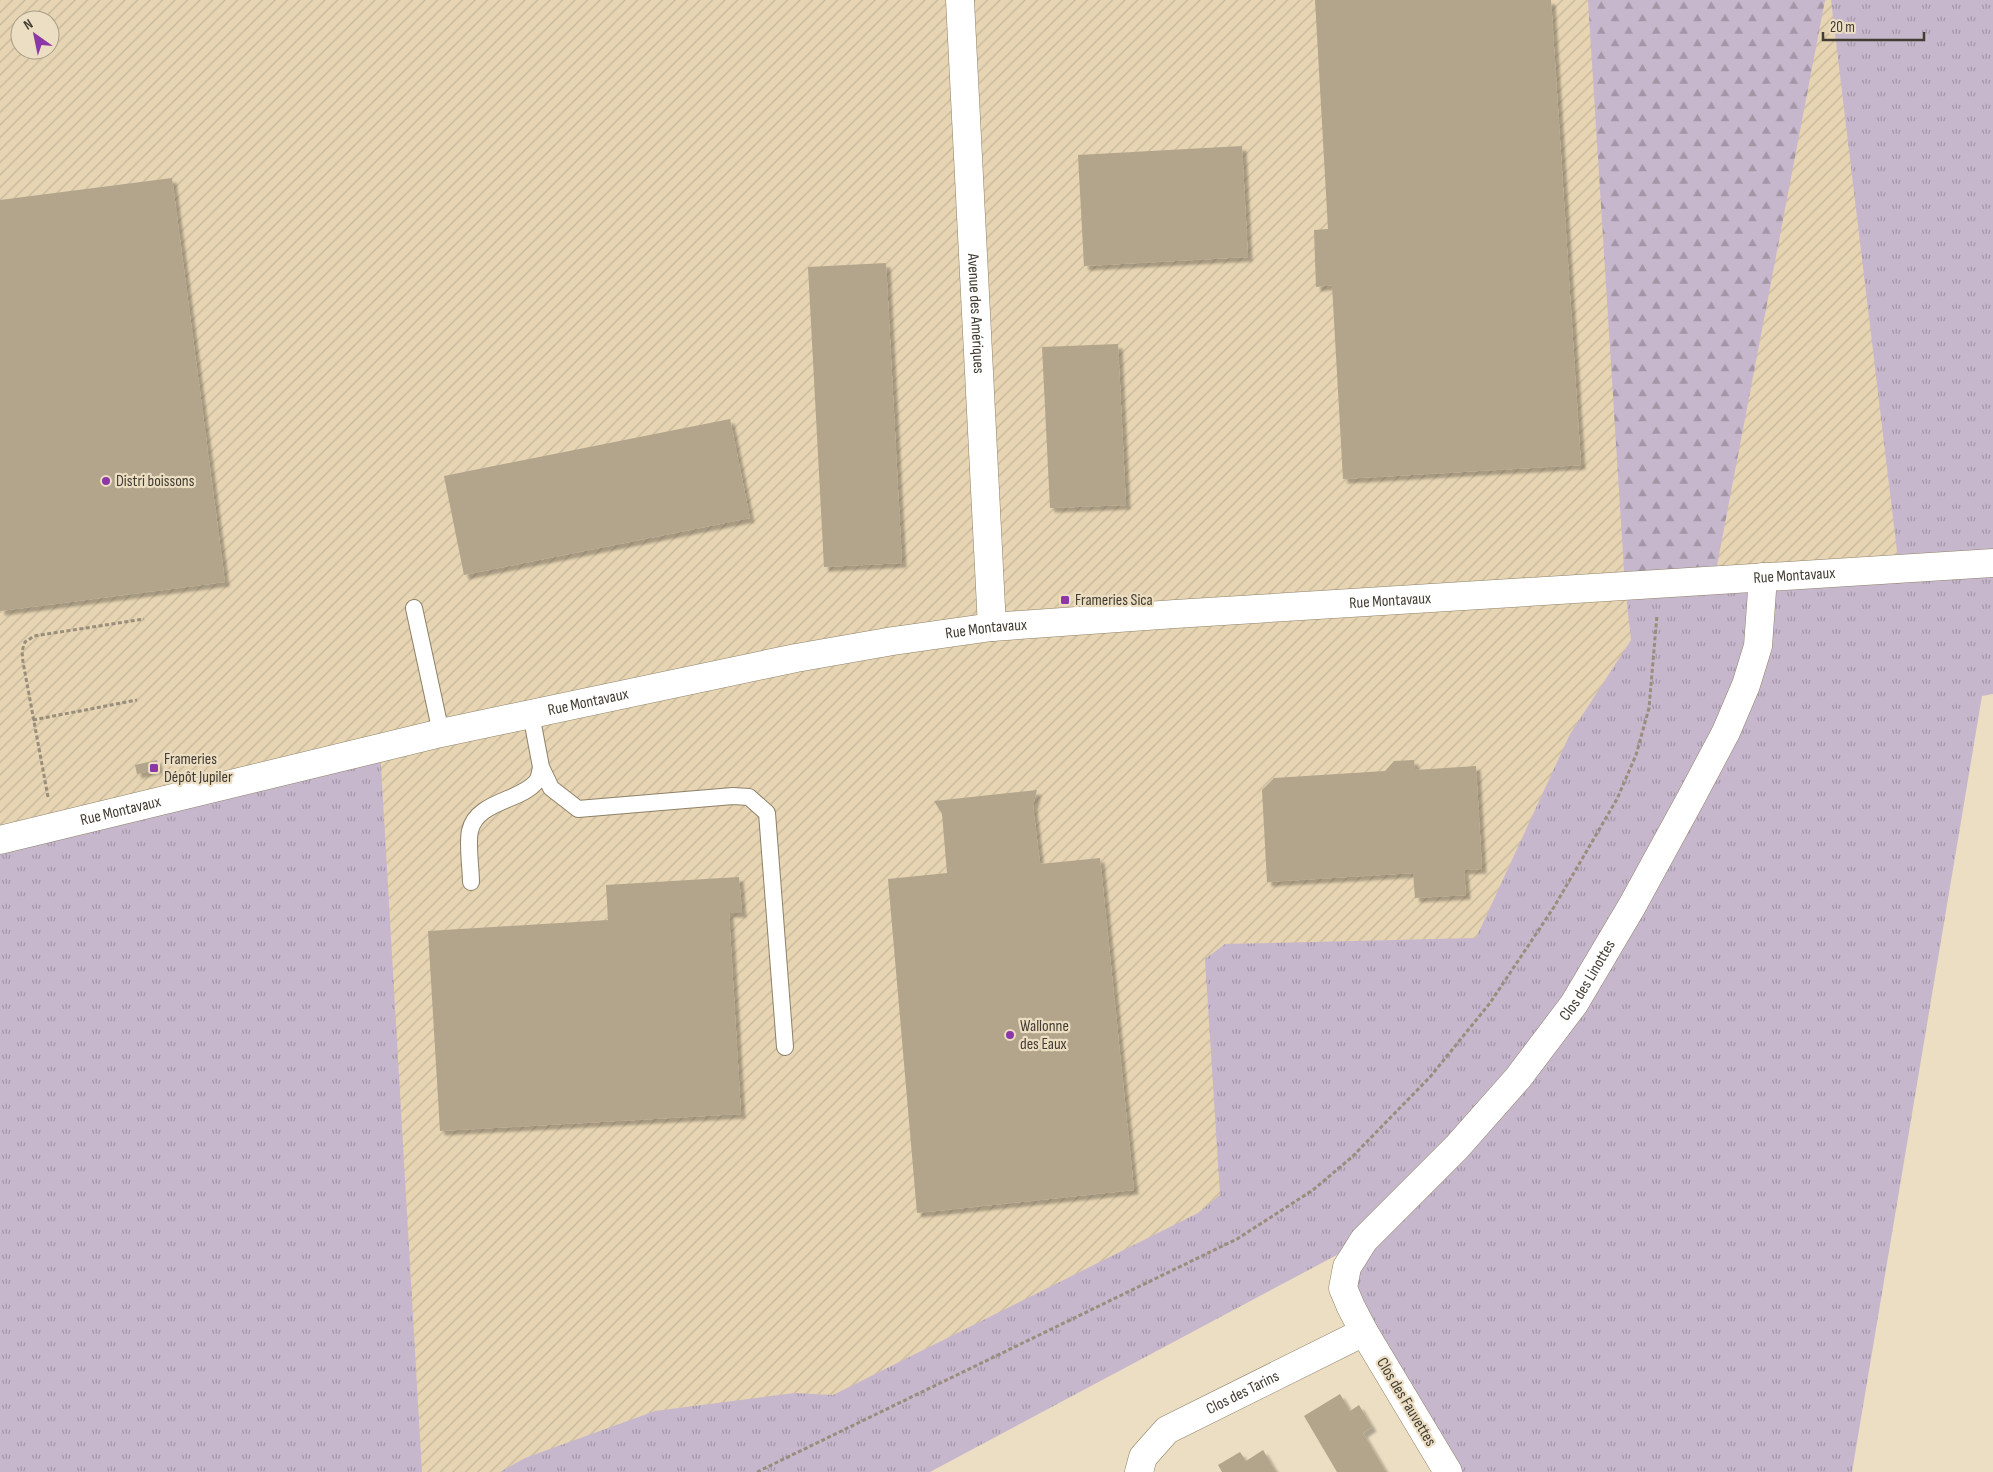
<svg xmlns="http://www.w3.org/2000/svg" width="1993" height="1472" viewBox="0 0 1993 1472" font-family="'Sofia Sans Condensed',sans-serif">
<defs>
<pattern id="industrial-furrows" width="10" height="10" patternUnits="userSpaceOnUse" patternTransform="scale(1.25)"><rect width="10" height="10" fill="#e6d4b2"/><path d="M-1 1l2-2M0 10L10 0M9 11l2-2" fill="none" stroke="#c6b79a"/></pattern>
<pattern id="grass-tufts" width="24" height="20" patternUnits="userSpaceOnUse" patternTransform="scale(1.25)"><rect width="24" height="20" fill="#c7b7cd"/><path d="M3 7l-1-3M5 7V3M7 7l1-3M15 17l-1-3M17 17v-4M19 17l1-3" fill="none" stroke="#a396a7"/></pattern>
<pattern id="forest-firs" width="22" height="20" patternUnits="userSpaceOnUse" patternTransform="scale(1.25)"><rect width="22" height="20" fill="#c7b7cd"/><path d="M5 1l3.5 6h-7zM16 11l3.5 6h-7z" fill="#a396a7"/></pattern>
<filter id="shadow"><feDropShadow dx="4.5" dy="4.5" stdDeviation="1" flood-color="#0004"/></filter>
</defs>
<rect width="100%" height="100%" fill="#ecdec3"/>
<path fill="url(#industrial-furrows)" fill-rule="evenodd" d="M 0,0 L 1993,0 L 1993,561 L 1388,1217 L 926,1472 L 0,1472 ZM 20,20 L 50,20 L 50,50 L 20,50 Z"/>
<path fill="url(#grass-tufts)" d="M 1831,0 L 1993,0 L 1993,694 L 1982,696 L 1852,1472 L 1448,1472 L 1351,1307 L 1363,1241 L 930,1472 L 500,1472 L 525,1458 L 655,1411 L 794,1393 L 833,1395 L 1198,1213 L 1220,1195 L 1205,959 L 1225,944 L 1476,938 L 1570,734 L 1631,640 L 1625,586 L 1899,568 Z
M 380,748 L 422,1472 L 0,1472 L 0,840 Z"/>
<path fill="url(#forest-firs)" d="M 1588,0 L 1825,0 L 1714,581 L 1625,586 Z"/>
<path fill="#b2a58b" filter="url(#shadow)" d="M 1315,0 L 1551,0 L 1581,465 L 1343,479 L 1332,285 L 1316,287 L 1314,230 L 1328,229 Z
M 1242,146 L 1248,257 L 1084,266 L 1078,155 Z
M 172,178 L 225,582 L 0,611 L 0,200 Z
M 886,263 L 902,563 L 824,567 L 808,267 Z
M 1118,344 L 1126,505 L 1050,508 L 1042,347 Z
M 730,419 L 750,518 L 464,575 L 444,476 Z
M 157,760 L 159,769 L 137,774 L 135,765 Z
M 1414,760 L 1415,770 L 1476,766 L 1482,869 L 1464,870 L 1466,895 L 1415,898 L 1413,873 L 1267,882 L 1262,790 L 1274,778 L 1385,771 L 1394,761 Z
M 1037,790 L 1033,806 L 1040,864 L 1100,858 L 1134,1190 L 917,1213 L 888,879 L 947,873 L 942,814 L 934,801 Z
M 739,877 L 742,913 L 729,913 L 741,1114 L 440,1131 L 428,931 L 608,920 L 606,885 Z
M 1340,1394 L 1350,1411 L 1359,1405 L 1372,1427 L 1363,1433 L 1386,1472 L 1337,1472 L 1304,1416 Z
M 1263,1450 L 1276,1472 L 1222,1472 L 1218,1465 L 1240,1452 L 1246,1461 Z"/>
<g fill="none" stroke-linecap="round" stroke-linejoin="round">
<g stroke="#8e8168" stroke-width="18">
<path id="service" d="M 414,608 L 441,733
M 531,714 L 541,767 L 551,788 L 578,809 L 733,796 L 749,797 L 767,813 L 785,1047
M 471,882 C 471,869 467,843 470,831 C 476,801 521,801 536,782 C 539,779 540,772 541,767"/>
</g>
<g stroke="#8e8168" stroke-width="29">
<g id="minor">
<path id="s1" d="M 960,0 L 992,627"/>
<path id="s2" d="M 0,840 L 441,733 L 796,658 L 893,641 L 992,627 L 1175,614 L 1993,563"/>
<path id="s3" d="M 1139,1472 L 1143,1457 L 1167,1430 L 1364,1332"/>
<path id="s4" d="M 1448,1472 L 1364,1332 L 1351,1307 L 1343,1288 L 1347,1267 L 1364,1240 L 1457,1147 L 1518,1078 L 1574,1004 L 1632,906 L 1691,798 L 1726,732 L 1746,685 L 1758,646 L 1763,577"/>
</g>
</g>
<path stroke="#988e7b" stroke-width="3" stroke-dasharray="4 2.5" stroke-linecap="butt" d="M 33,720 L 137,700
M 48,797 L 23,662 L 22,651 L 25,642 L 34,636 L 144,619
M 757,1472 L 1237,1239 L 1313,1190 L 1352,1157 L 1430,1077 L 1490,1003 L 1554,907 L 1617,799 L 1636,755 L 1649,708 L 1657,615"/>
<use href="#service" stroke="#fff" stroke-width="16"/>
<use href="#minor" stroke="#fff" stroke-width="28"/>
</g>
<g fill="#8b37a5" stroke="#ecdec3" stroke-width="2">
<circle cx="106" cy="481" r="5"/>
<rect x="1060" y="595" width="10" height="10" rx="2.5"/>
<rect x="149" y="763" width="10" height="10" rx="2.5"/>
<circle cx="1010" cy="1035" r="5"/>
</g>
<g text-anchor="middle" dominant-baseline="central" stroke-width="4.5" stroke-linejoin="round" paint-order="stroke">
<g font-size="16" fill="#423c32" stroke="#ecdec3">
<text stroke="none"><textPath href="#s1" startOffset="314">Avenue des Amériques</textPath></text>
<text stroke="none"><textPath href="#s2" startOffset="1819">Rue Montavaux</textPath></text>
<text stroke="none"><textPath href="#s2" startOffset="1414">Rue Montavaux</textPath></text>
<text stroke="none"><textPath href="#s2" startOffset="1009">Rue Montavaux</textPath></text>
<text stroke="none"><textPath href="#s2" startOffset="604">Rue Montavaux</textPath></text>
<text stroke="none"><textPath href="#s2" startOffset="124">Rue Montavaux</textPath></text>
<text stroke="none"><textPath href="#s4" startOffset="609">Clos des Linottes</textPath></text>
<text stroke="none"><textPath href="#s3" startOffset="136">Clos des Tarins</textPath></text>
<text transform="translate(1406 1402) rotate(59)">Clos des Fauvettes</text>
</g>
<g font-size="16" fill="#423c32" stroke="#ecdec3" text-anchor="start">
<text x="116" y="481">Distri boissons</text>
<text x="1075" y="600">Frameries Sica</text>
<text x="164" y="759">Frameries<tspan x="164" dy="18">Dépôt Jupiler</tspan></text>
<text x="1020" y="1026">Wallonne<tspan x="1020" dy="18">des Eaux</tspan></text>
</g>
</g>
<g transform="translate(35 35) rotate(327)"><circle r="24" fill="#ecdec3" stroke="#a89d89"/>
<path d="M0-4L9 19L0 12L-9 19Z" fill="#8b37a5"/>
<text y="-8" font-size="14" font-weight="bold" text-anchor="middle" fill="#423c32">N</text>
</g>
<path d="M1823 32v8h101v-8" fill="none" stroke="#423c32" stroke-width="2.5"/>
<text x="1830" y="32" font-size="15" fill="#423c32" stroke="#ecdec3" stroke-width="4" paint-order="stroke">20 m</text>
</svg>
